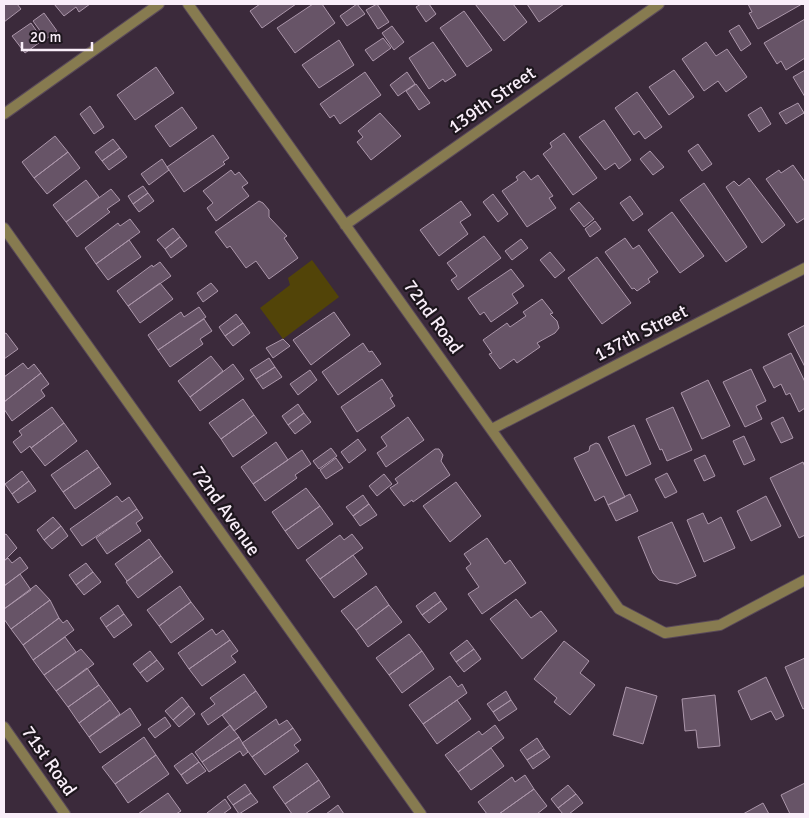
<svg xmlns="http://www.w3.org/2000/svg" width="809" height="818" viewBox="0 0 809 818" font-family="Signika,sans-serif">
<rect width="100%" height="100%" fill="#3b2a3b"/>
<path fill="#524408" d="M 312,260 L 339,297 L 283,339 L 260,308 L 290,285 L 288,278 Z"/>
<path fill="#675467" stroke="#ac97ab" d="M 4,4 L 17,4 L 21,9 L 4,22 Z
M 54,4 L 90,4 L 79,12 L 76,7 L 64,16 Z
M 260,4 L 296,4 L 262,28 L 250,11 Z
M 313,4 L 322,4 L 335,23 L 295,53 L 277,28 Z
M 357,4 L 365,14 L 347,26 L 340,16 Z
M 377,4 L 389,22 L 378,29 L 366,10 Z
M 421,4 L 429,4 L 436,14 L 426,22 L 416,7 Z
M 475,4 L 513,4 L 527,22 L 504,41 Z
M 527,4 L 564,4 L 539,22 Z
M 748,4 L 802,4 L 758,29 L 749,13 L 752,12 Z
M 464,11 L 492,50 L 467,67 L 440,28 Z
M 44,13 L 57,31 L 46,39 L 33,21 Z
M 805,19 L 805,58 L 786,70 L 781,61 L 777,64 L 764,43 Z
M 31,23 L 43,40 L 25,53 L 12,36 Z
M 739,25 L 751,44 L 741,51 L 729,31 Z
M 392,26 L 404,42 L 394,50 L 382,33 Z
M 383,38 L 391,48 L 373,61 L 365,50 Z
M 339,40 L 354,65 L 319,88 L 302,65 Z
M 433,42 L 456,75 L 445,82 L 443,79 L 429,89 L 409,58 Z
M 706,42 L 716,56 L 727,49 L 747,77 L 726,92 L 718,81 L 704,91 L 682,59 Z
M 156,67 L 174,93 L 135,120 L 117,95 Z
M 674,70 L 694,97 L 669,115 L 649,87 Z
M 805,70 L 805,97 L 793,77 Z
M 365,72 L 381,95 L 340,124 L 334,115 L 330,118 L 320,104 Z
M 407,72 L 415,84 L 398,96 L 390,85 Z
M 416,84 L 430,103 L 419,110 L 406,91 Z
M 637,92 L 662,127 L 645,139 L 639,131 L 634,135 L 615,108 Z
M 798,103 L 804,113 L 786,124 L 779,113 Z
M 90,106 L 104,127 L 94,134 L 80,114 Z
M 182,107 L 197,128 L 170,147 L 155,126 Z
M 761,107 L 771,124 L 759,132 L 748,115 Z
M 380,113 L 401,136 L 371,160 L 357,142 L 363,137 L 358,131 Z
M 604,120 L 631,160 L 619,169 L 615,163 L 605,170 L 579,137 Z
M 564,133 L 597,178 L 573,195 L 543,154 L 552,147 L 550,143 Z
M 213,135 L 229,158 L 223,162 L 225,164 L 184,192 L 167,167 Z
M 55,136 L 68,152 L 34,178 L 22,162 Z
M 113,139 L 120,148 L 102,161 L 95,152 Z
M 698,144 L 712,164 L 702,171 L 688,151 Z
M 120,148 L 127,157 L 109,170 L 102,161 Z
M 650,151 L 664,167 L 653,175 L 640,159 Z
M 68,152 L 80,168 L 47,194 L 34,178 Z
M 162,159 L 169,170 L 149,185 L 141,174 Z
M 793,165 L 805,182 L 805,218 L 797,223 L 766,179 L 779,170 L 781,173 Z
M 231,170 L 235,175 L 239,172 L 248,183 L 242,187 L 249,196 L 216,221 L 207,208 L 213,203 L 203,191 Z
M 524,171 L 531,180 L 538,175 L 553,196 L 549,198 L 556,208 L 527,227 L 502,191 L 518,180 L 516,177 Z
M 749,178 L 785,225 L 762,243 L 726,187 L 734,181 L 739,186 Z
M 86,180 L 99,197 L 66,222 L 53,205 Z
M 704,183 L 747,247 L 726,262 L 680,200 Z
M 143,186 L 148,193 L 133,204 L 128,196 Z
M 111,189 L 120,200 L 107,209 L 110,212 L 77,237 L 66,222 Z
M 148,193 L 154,201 L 139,212 L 133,204 Z
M 493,194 L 508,214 L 498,222 L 483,202 Z
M 630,196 L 643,214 L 633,221 L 620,203 Z
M 259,201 L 263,203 L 269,210 L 269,217 L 287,236 L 284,238 L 298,258 L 269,279 L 256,261 L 246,268 L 230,246 L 227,248 L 215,232 Z
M 461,201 L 471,215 L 460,222 L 468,234 L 439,256 L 420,230 Z
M 579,202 L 594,219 L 584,227 L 570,209 Z
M 672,212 L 704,256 L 680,273 L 648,230 Z
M 130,219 L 140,232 L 96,264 L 85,248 L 118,223 L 120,226 Z
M 595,221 L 601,229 L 590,237 L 585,229 Z
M 173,228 L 180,237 L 165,249 L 157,240 Z
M 484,236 L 501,258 L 458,290 L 451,280 L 457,276 L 447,263 Z
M 180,237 L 187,246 L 171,258 L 165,249 Z
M 625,238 L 633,249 L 639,245 L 658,272 L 648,279 L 650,282 L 637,291 L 634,288 L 632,289 L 605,252 Z
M 521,239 L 528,248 L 512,260 L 505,251 Z
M 129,240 L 141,257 L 108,280 L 96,264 Z
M 550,252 L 565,270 L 555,278 L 540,260 Z
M 597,257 L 631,303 L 602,324 L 568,278 Z
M 160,262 L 171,276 L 128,306 L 117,291 L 152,265 L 153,267 Z
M 511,269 L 524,286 L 512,294 L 518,303 L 491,322 L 484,312 L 480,315 L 468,298 Z
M 160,283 L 173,299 L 140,323 L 128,306 Z
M 211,283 L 218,291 L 203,302 L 197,293 Z
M 542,299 L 553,313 L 550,314 L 557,321 L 559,328 L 555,333 L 537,343 L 540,347 L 517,363 L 514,359 L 500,369 L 489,354 L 492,353 L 483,340 L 507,323 L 510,327 L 526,316 L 523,312 Z
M 199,307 L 206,317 L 158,350 L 148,335 L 181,312 L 184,317 Z
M 334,312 L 350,335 L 311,365 L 293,340 Z
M 236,314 L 243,323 L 225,336 L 219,327 Z
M 204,319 L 212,331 L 200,339 L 203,344 L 170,367 L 158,350 Z
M 243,323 L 250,333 L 233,346 L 225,336 Z
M 805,325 L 805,367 L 788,334 Z
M 6,333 L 18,349 L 4,359 L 4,334 Z
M 283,339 L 290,346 L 273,358 L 266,348 Z
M 363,343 L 369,352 L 372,351 L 381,364 L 338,395 L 322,372 Z
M 791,353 L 805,382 L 805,408 L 799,412 L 790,393 L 786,395 L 781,384 L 774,388 L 763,367 Z
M 211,356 L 223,371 L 190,397 L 178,381 Z
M 269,358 L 275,367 L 256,379 L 250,370 Z
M 23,363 L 28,369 L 34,364 L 41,373 L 4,402 L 4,377 Z
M 233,364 L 244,379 L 200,411 L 190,397 Z
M 275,367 L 282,377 L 263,389 L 256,379 Z
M 751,369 L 766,401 L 756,406 L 762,419 L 745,427 L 723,382 Z
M 310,370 L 317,380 L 298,395 L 290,384 Z
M 41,373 L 49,384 L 41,390 L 45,396 L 12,421 L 4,409 L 4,402 Z
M 382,379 L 393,396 L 390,398 L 395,406 L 357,432 L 341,407 Z
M 708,380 L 730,426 L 702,439 L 681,393 Z
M 243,399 L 254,415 L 221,439 L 209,423 Z
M 298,404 L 304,413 L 288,425 L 282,416 Z
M 52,407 L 64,423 L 31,448 L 30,446 L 21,453 L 13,442 L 22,435 L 19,431 Z
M 673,407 L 692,450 L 667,461 L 662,449 L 660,450 L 646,419 Z
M 304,413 L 311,422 L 295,434 L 288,425 Z
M 254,415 L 267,433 L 233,457 L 221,439 Z
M 408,417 L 424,440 L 386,467 L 377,453 L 387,446 L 381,437 Z
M 783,417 L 793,438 L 781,443 L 771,423 Z
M 64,423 L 77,441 L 45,466 L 31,448 Z
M 634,425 L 651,464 L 626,476 L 608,437 Z
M 744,436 L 755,460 L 744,465 L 733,441 Z
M 358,439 L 366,450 L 349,463 L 341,452 Z
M 276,442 L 288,460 L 253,484 L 241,467 Z
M 596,443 L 599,444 L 625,497 L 608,505 L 604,496 L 595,501 L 574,458 L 589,451 L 590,446 Z
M 331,448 L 337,456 L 319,469 L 313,461 Z
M 435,449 L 439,449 L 443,455 L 441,461 L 450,475 L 413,502 L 412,500 L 404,506 L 390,488 L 398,483 L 395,479 Z
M 87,450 L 99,467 L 63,492 L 51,475 Z
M 302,450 L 311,464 L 295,475 L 297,478 L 265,501 L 253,484 Z
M 705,455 L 715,476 L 704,481 L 694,460 Z
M 336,458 L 343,468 L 326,479 L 320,470 Z
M 803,462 L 805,467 L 805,535 L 799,538 L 770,478 Z
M 99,467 L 111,484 L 75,509 L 63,492 Z
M 22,471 L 29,481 L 12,494 L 5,484 Z
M 667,473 L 677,492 L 665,498 L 655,479 Z
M 384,474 L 392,484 L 377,496 L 369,486 Z
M 29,481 L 36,491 L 18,503 L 12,494 Z
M 456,482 L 481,516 L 450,542 L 423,506 Z
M 306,488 L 320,506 L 285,531 L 272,512 Z
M 630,494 L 638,511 L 616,521 L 608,505 Z
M 363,495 L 369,504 L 353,516 L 346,507 Z
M 117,496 L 122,502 L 129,497 L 137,509 L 82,546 L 70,529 Z
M 766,496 L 781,526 L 751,541 L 737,511 Z
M 369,504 L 377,515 L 360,526 L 353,516 Z
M 320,506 L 333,524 L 298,549 L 285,531 Z
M 137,509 L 143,518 L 136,523 L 141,531 L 107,554 L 96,538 Z
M 703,513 L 708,524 L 721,517 L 735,548 L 704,562 L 687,520 Z
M 53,517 L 61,526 L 44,540 L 37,530 Z
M 672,522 L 696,576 L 677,584 L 659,580 L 653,573 L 638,537 Z
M 61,526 L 68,536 L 52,549 L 44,540 Z
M 6,534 L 17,548 L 4,561 L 4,535 Z
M 352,534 L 363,548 L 320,579 L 306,560 L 340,535 L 344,540 Z
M 487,538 L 505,564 L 510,560 L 526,583 L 482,614 L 468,594 L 479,587 L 466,568 L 471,564 L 464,554 Z
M 149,539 L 161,556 L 127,581 L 115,564 Z
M 353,555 L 367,574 L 334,598 L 320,579 Z
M 161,556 L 173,572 L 138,598 L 126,582 Z
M 20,557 L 28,568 L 4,586 L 4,561 L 8,558 L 12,563 Z
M 86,563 L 93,572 L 76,585 L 69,575 Z
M 93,572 L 101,582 L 84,595 L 76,585 Z
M 20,574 L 31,590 L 4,609 L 4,586 Z
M 36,585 L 50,600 L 11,629 L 4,619 L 4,609 Z
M 180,586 L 191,602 L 159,626 L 147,610 Z
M 376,586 L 389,605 L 356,630 L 341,611 Z
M 435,592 L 441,601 L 422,615 L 416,606 Z
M 516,599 L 531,618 L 541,611 L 557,631 L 522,659 L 490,619 Z
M 50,600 L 59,618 L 23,645 L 11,629 Z
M 441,601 L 447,609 L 429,623 L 422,615 Z
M 191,602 L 204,619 L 171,643 L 159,626 Z
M 118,605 L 124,614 L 106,627 L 100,618 Z
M 389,605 L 402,622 L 368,647 L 356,630 Z
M 124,614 L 132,625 L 114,638 L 106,627 Z
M 59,618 L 63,623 L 67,620 L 74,630 L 33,660 L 23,645 Z
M 212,629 L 216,635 L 223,630 L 230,640 L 189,669 L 178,653 Z
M 409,634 L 422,651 L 389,675 L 376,658 Z
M 65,637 L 76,652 L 44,675 L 33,660 Z
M 230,640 L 238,651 L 231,656 L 236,662 L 202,686 L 189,669 Z
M 467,640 L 474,649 L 456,662 L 450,653 Z
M 564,641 L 589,661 L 580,673 L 595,685 L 570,715 L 554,702 L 557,698 L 534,679 Z
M 81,649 L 94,664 L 56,691 L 44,675 Z
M 474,649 L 481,659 L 464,672 L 456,662 Z
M 150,651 L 157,660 L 140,673 L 133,664 Z
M 422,651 L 434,669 L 402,693 L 389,675 Z
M 805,658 L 805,708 L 803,709 L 785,667 Z
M 157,660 L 164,669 L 147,682 L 140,673 Z
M 87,668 L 99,685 L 68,707 L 56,691 Z
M 244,674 L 256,691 L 208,725 L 201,714 L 215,704 L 210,698 Z
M 450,676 L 458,687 L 462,684 L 467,693 L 423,724 L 409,705 Z
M 766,677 L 784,716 L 776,720 L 771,711 L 751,720 L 738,691 Z
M 99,685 L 110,700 L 79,723 L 68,707 Z
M 626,687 L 657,696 L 643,744 L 613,735 Z
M 256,691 L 267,707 L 234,731 L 222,715 Z
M 506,691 L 511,700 L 493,712 L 487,704 Z
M 715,695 L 720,746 L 698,748 L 696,730 L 685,731 L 682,699 Z
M 182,697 L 189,706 L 173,720 L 165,711 Z
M 110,700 L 120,714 L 89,737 L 79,723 Z
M 457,700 L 471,719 L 437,744 L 423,724 Z
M 511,700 L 517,709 L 499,721 L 493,712 Z
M 189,706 L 195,714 L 179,727 L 173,720 Z
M 130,708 L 141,725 L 100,753 L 89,737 Z
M 165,717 L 171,726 L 155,738 L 148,729 Z
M 276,719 L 279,725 L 287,720 L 293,728 L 252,757 L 242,743 Z
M 230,725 L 239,737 L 202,762 L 195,752 Z
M 495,725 L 504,738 L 458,772 L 445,755 L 479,731 L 482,735 Z
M 293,728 L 301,740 L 294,745 L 299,751 L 265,775 L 252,757 Z
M 144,737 L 156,755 L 115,784 L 102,767 Z
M 239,737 L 248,752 L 243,756 L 240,751 L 209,772 L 202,762 Z
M 537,738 L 544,749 L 527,760 L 520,750 Z
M 491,748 L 504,766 L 471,790 L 458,772 Z
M 544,749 L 550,757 L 533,769 L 527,760 Z
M 192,753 L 199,762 L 181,775 L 174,766 Z
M 156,755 L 169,774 L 128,803 L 115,784 Z
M 199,762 L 206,771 L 187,784 L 181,775 Z
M 307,763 L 319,780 L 285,804 L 273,787 Z
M 525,775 L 534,789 L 499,814 L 487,814 L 478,802 L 512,777 L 515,782 Z
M 319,780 L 330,797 L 305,814 L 292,814 L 285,804 Z
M 805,783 L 805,814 L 790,814 L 781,795 Z
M 245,784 L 251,793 L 233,805 L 227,797 Z
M 568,785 L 576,794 L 558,808 L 551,799 Z
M 534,789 L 547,806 L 537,814 L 499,814 Z
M 168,793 L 181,811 L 176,814 L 138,814 Z
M 251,793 L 258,802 L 239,814 L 233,805 Z
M 576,794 L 583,803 L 569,814 L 563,814 L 558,808 Z
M 225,799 L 231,808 L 223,814 L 208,814 L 207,813 Z
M 763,803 L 769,814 L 743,814 Z
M 338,805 L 344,814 L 326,814 Z"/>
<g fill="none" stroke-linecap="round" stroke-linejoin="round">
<g stroke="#594959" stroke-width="12">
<path id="minor" d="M 188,4 L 619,609 L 665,633 L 720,625 L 805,580
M 345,225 L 659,4
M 492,429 L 805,268
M 4,727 L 65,814"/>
</g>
<g stroke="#594959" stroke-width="12">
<path id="tertiary" d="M 4,114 L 159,4
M 4,228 L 421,814"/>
</g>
<use href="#minor" stroke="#877b50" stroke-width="10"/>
<use href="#tertiary" stroke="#877b50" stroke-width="10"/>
</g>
<g text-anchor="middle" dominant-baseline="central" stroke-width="4.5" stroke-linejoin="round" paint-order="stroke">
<g font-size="19" fill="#f9eef9" stroke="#1d161d">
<text transform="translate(492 100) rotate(-35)">139th Street</text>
<text transform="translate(433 317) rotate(54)">72nd Road</text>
<text transform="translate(641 333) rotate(-27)">137th Street</text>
<text transform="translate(226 511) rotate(55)">72nd Avenue</text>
<text transform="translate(49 761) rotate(55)">71st Road</text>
</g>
</g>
<rect width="809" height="818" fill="none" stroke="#f9eef9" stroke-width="10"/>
<path d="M22 42v8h70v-8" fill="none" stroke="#f9eef9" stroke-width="2.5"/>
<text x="30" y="42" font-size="15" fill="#f9eef9" stroke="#1d161d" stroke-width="4" paint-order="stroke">20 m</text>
</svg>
